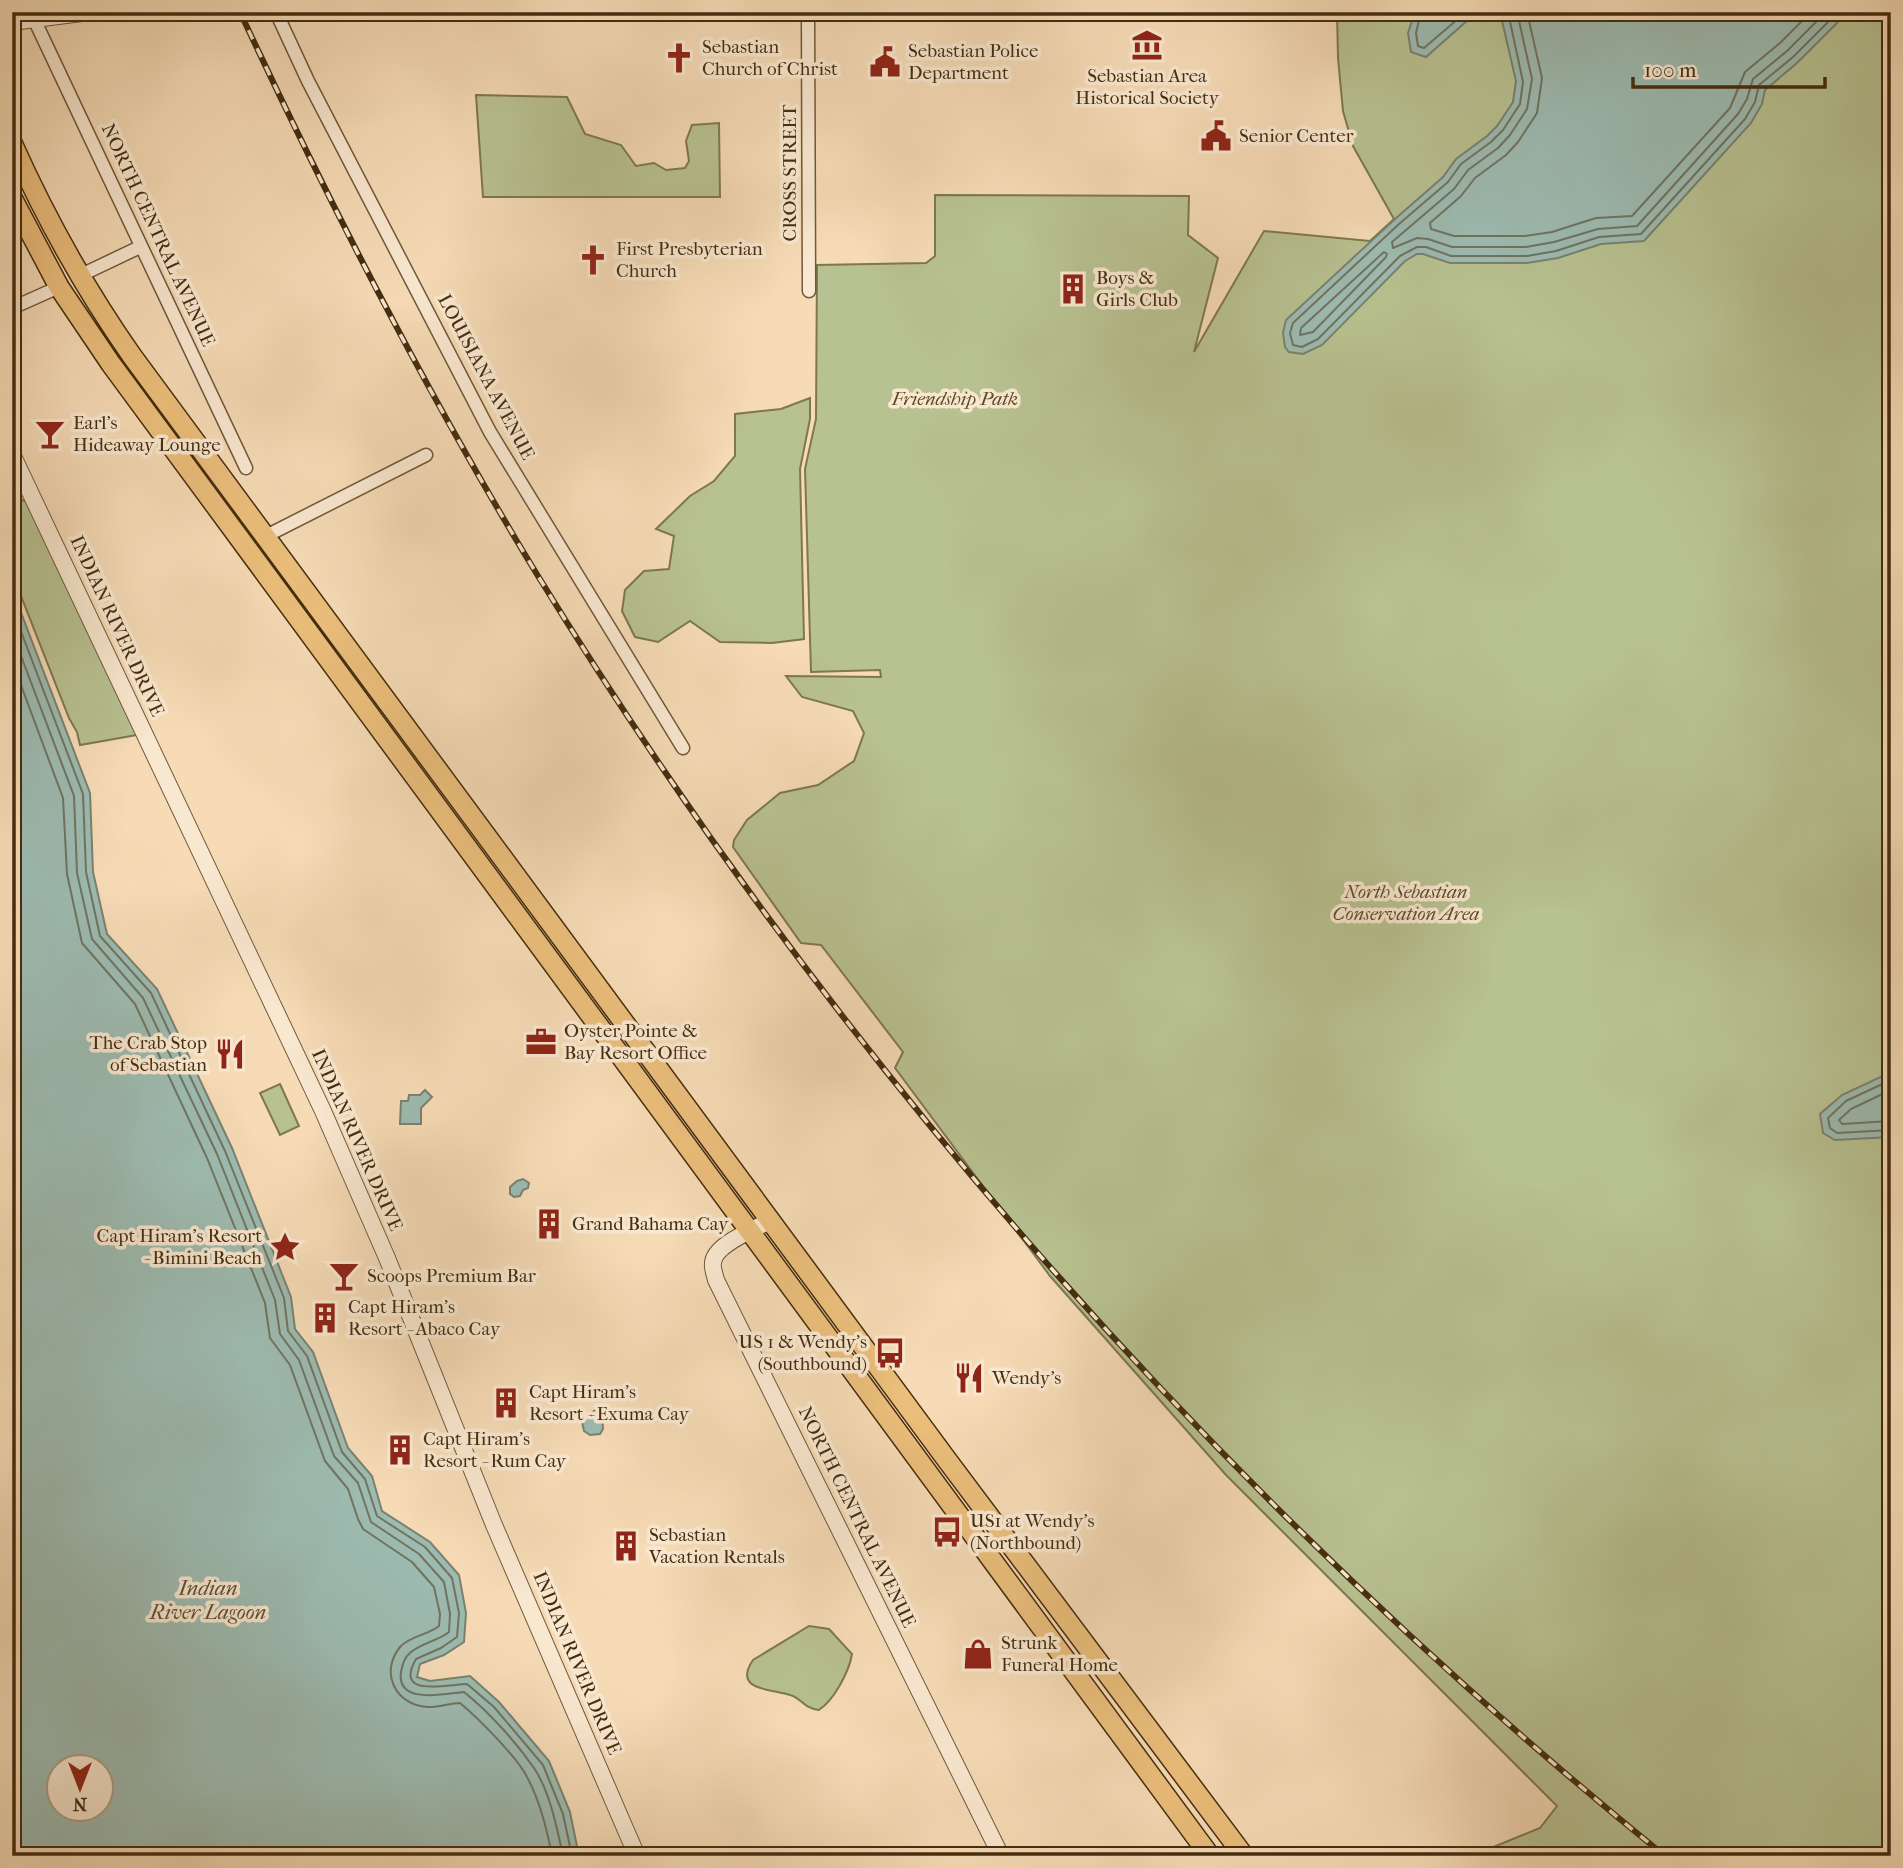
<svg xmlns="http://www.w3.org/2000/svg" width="1903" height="1868" viewBox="0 0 1903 1868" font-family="'IM FELL French Canon',serif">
<rect width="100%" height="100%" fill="#f6dbb6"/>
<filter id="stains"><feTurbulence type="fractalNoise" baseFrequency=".00286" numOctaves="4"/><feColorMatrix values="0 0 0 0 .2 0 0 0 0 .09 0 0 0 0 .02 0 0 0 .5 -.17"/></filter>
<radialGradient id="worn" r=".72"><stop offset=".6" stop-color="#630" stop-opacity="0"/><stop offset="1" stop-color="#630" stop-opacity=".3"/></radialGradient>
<path fill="#b8c191" stroke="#7e7750" stroke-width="2" d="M 1337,12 L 1891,12 L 1891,1856 L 1482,1856 L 1486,1850 L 1540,1828 L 1557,1806 L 1226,1475 L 1050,1276 L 895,1068 L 903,1052 L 821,945 L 801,943 L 733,847 L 734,840 L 747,820 L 780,793 L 818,785 L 854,761 L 864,733 L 853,711 L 802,697 L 786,676 L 881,677 L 880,670 L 811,672 L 805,469 L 816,419 L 817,265 L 926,263 L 935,256 L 935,195 L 1189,196 L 1188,235 L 1218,258 L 1194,352 L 1264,231 L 1370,241 L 1394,219 L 1353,146 L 1343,111 L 1338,58 Z
M 476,95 L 567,97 L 585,134 L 621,145 L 636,166 L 654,163 L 666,170 L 685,168 L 689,161 L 686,141 L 692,125 L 719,123 L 720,197 L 483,197 Z
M 810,398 L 810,419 L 800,469 L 804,639 L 772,643 L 720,642 L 690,621 L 658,642 L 635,637 L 622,611 L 625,590 L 644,571 L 669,569 L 674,536 L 656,529 L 690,496 L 714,481 L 735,456 L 735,414 L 781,409 Z
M 12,496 L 27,502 L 137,735 L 80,745 L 77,732 L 69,718 L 12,573 Z
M 280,1084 L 299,1126 L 280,1135 L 260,1093 Z
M 809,1626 L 829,1629 L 852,1654 C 849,1672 834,1700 819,1710 C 801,1707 802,1698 790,1695 C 772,1689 732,1691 753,1660 Z"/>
<path fill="#9dbbb1" stroke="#798270" stroke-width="2" fill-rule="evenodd" d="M 1415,12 L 1477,12 L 1426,57 L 1411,52 L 1408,33 Z
M 1500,12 L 1848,12 L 1797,63 L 1765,90 L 1762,104 L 1751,123 L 1644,241 L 1601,244 L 1558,258 L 1527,263 L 1450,263 L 1423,254 L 1417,254 L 1405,261 L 1322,345 L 1303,354 L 1289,352 L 1285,347 L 1283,333 L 1286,320 L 1395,219 L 1443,177 L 1456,159 L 1487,136 L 1497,126 L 1513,102 L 1516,81 Z
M 12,589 L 90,793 L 93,872 L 107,934 L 157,989 L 232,1148 L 291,1297 L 295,1329 L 313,1352 L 348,1448 L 372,1476 L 382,1511 L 430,1542 L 459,1575 L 466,1613 L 464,1642 L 444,1655 L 420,1664 L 417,1677 L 430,1681 L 470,1676 L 499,1702 L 549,1761 L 570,1812 L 579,1856 L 12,1856 ZM 102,1766 L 102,1808 L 60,1808 L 60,1766 Z
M 1891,1072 L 1891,1137 L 1835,1140 L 1823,1133 L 1820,1114 L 1842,1095 Z
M 425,1090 L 432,1097 L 421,1108 L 421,1124 L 400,1124 L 401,1101 L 408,1101 L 409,1095 L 420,1095 Z
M 523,1179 L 529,1183 L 528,1188 L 523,1190 L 520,1196 L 514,1197 L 510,1194 L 510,1187 L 517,1181 Z
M 596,1409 L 602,1413 L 603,1429 L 600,1434 L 590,1435 L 584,1431 L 582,1422 Z"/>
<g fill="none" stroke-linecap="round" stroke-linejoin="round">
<path stroke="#707460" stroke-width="2" d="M 1421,12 L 1416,33 L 1418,46 L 1424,48 L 1466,12
M 1508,12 L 1523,82 L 1520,104 L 1503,130 L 1491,142 L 1461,164 L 1448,182 L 1399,224 L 1293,323 L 1290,333 L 1293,345 L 1302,347 L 1318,339 L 1400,256 L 1417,247 L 1426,247 L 1451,256 L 1527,256 L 1556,251 L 1599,237 L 1641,234 L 1745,119 L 1755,102 L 1759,85 L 1793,57 L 1838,12
M 1517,12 L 1532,79 L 1527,109 L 1510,135 L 1498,148 L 1468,170 L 1454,189 L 1392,242 L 1393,248 L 1417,238 L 1428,239 L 1452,247 L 1526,247 L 1554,242 L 1598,229 L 1637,226 L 1738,114 L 1747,99 L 1753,79 L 1787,51 L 1826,12
M 1527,12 L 1542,78 L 1537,113 L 1518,142 L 1506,155 L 1475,178 L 1461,196 L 1430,223 L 1431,229 L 1454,236 L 1525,236 L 1552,232 L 1596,218 L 1632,216 L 1730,108 L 1745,72 L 1780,43 L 1811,12
M 1384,252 L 1387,254 L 1386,257 L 1313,332 L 1300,335 L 1301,328 Z
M 12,608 L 83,794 L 86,872 L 100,936 L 151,993 L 225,1151 L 284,1298 L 288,1331 L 307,1356 L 342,1452 L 365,1479 L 377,1516 L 425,1547 L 452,1578 L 459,1613 L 457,1637 L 441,1648 L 416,1659 C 393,1699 448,1684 467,1684 L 494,1707 L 543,1765 L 563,1814 L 572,1856
M 12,632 L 74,796 L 77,873 L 92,939 L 143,998 L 217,1154 L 275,1300 L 280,1334 L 299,1360 L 334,1456 L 358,1483 L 371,1522 L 419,1554 L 444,1582 L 450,1614 L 449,1632 C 438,1641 421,1643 410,1653 C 405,1657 402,1666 401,1672 C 396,1706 448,1693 464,1692 C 489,1712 516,1742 534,1768 C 550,1792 557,1828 563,1856
M 12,661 L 63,798 L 67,874 L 82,943 L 135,1004 L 207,1158 L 265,1303 L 270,1338 L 290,1365 L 325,1461 L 348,1489 L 358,1519 L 363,1529 L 412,1562 L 434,1587 L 440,1614 L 439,1626 C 428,1635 410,1636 400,1647 C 379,1673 396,1705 427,1707 C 438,1708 449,1703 460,1703 C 478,1718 517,1757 527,1777 C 540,1801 547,1829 552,1856
M 1891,1080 L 1846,1101 L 1828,1118 L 1830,1128 L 1837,1133 L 1891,1130
M 1891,1090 L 1851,1109 L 1839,1120 L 1842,1124 L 1891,1121"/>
<g stroke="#705839" stroke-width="15">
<path id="minor" d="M 276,12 L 308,81 L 490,432 L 683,748
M 808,12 L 809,291
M 34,19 L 246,468
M 79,276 L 140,247
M 12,308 L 59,287
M 266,536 L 426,455"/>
</g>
<g stroke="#705839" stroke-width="18">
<path id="tertiary" d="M 12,22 L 89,12
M 12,454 L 323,1111 L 387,1258 L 494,1525 L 637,1856
M 771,1220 C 756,1229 714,1244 713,1263 C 712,1268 715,1275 716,1280 L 1001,1856"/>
</g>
<g stroke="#442d0f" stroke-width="22">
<path id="primary" d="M 12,143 C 46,219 85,289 132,356 L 947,1460 L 1244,1856
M 12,198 L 59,287 L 111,364 L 1210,1856"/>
</g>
<use href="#minor" stroke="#f9e8d0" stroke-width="12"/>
<use href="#tertiary" stroke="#f9e8d0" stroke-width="16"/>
<use href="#primary" stroke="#ebbe7b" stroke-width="19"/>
<g stroke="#442d0f" stroke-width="6">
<path id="rail" d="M 240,12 C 330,205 427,394 538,576 C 837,1062 1221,1497 1665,1856"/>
</g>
<use href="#rail" stroke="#f9e8d0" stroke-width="3.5" stroke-dasharray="10" stroke-linecap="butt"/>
</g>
<defs>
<g id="museum-bare" transform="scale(2.415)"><path d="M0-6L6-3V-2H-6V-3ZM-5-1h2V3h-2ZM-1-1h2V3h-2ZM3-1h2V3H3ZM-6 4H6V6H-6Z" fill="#8f2418" stroke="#f9e8d0" stroke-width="2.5" paint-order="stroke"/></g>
<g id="church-bare" transform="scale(2.415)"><path d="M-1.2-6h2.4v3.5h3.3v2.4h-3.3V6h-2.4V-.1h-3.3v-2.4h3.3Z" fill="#8f2418" stroke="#f9e8d0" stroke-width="2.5" paint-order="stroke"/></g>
<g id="civic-bare" transform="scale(2.415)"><path d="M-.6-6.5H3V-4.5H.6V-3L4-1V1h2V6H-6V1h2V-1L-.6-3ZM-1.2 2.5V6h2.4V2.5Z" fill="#8f2418" stroke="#f9e8d0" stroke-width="2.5" paint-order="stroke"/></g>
<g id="building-bare" transform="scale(2.415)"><path d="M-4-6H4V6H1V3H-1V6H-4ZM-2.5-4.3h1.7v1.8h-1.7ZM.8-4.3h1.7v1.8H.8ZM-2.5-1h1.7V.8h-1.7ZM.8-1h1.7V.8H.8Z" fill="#8f2418" stroke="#f9e8d0" stroke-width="2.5" paint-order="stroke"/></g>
<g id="bar-bare" transform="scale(2.415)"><path d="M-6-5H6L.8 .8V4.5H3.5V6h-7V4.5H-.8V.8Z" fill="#8f2418" stroke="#f9e8d0" stroke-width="2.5" paint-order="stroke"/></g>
<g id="office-bare" transform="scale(2.415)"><path d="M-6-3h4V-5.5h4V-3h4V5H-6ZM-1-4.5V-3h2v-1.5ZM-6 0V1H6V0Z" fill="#8f2418" stroke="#f9e8d0" stroke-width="2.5" paint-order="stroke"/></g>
<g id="restaurant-bare" transform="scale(2.415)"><path d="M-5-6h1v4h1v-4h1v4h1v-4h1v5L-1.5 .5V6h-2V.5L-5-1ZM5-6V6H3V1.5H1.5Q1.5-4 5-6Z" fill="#8f2418" stroke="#f9e8d0" stroke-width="2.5" paint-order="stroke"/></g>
<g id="sight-bare" transform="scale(2.415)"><path d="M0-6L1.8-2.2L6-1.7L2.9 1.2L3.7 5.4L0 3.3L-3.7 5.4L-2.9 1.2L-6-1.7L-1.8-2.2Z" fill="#8f2418" stroke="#f9e8d0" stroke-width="2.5" paint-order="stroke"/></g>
<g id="bus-bare" transform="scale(2.415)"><path d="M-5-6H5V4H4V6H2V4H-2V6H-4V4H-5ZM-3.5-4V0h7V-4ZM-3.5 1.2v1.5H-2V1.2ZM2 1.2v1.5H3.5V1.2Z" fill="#8f2418" stroke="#f9e8d0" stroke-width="2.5" paint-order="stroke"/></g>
<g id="shop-bare" transform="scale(2.415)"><path d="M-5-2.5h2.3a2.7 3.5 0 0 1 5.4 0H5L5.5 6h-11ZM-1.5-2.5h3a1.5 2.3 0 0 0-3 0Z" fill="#8f2418" stroke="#f9e8d0" stroke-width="2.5" paint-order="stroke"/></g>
</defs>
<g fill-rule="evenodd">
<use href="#museum-bare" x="1147" y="45"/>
<use href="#church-bare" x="679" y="58"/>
<use href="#civic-bare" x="885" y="62"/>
<use href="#civic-bare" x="1216" y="136"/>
<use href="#church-bare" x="593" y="260"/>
<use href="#building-bare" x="1073" y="289"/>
<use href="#bar-bare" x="50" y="434"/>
<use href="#office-bare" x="541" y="1042"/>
<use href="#restaurant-bare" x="230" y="1054"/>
<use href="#building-bare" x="549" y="1224"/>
<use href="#sight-bare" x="285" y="1247"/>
<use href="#bar-bare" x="344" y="1276"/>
<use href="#building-bare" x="325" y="1318"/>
<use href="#bus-bare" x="890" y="1353"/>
<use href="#restaurant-bare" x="969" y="1378"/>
<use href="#building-bare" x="506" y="1403"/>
<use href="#building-bare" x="400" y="1450"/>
<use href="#bus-bare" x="947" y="1532"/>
<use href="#building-bare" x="626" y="1546"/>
<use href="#shop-bare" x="978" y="1654"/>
</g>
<g text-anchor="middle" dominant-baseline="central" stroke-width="7" stroke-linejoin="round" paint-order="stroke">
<g font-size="19" fill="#442d0f" stroke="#f9e8d0" text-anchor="start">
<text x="702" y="47">Sebastian<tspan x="702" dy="22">Church of Christ</tspan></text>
<text x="908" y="51">Sebastian Police<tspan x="908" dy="22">Department</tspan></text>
<text x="1147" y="76" text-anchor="middle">Sebastian Area<tspan x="1147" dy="22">Historical Society</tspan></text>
<text x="1239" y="136">Senior Center</text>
<text x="616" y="249">First Presbyterian<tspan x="616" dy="22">Church</tspan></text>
<text x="1096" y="278">Boys &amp;<tspan x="1096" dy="22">Girls Club</tspan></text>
<text x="73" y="423">Earl's<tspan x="73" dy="22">Hideaway Lounge</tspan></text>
<text x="564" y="1031">Oyster Pointe &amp;<tspan x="564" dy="22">Bay Resort Office</tspan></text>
<text x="207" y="1043" text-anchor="end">The Crab Stop<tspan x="207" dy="22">of Sebastian</tspan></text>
<text x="572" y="1224">Grand Bahama Cay</text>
<text x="262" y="1236" text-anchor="end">Capt Hiram's Resort<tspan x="262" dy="22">- Bimini Beach</tspan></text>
<text x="367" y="1276">Scoops Premium Bar</text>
<text x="348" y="1307">Capt Hiram's<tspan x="348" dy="22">Resort - Abaco Cay</tspan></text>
<text x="867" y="1342" text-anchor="end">US 1 &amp; Wendy's<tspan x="867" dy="22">(Southbound)</tspan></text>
<text x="992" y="1378">Wendy's</text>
<text x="529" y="1392">Capt Hiram's<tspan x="529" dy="22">Resort - Exuma Cay</tspan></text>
<text x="423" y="1439">Capt Hiram's<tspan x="423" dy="22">Resort - Rum Cay</tspan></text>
<text x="970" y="1521">US1 at Wendy's<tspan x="970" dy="22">(Northbound)</tspan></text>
<text x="649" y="1535">Sebastian<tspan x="649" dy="22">Vacation Rentals</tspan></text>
<text x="1001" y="1643">Strunk<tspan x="1001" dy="22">Funeral Home</tspan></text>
</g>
<g font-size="19" fill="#442d0f" stroke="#f9e8d0">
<text transform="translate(790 173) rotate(-90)">CROSS STREET</text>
<text transform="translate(158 235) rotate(65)">NORTH CENTRAL AVENUE</text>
<text transform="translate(486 377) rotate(62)">LOUISIANA AVENUE</text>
<text transform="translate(117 626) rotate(65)">INDIAN RIVER DRIVE</text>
<text transform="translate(357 1140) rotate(66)">INDIAN RIVER DRIVE</text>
<text transform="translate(857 1517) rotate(64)">NORTH CENTRAL AVENUE</text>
<text transform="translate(577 1663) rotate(67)">INDIAN RIVER DRIVE</text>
</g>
<g font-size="19" font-style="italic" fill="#5b4b29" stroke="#f9e8d0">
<text x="955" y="399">Friendship Patk</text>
<text x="1406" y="892">North Sebastian<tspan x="1406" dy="22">Conservation Area</tspan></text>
</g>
<g font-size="21" font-style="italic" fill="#5a5038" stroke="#f9e8d0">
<text x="208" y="1588">Indian<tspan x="208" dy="24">River Lagoon</tspan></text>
</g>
</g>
<rect width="1903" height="1868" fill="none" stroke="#f6dbb6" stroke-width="42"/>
<rect x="14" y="14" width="1875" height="1840" fill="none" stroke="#442d0f" stroke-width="3.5"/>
<rect x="21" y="21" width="1861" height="1826" fill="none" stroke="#442d0f" stroke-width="2"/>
<g transform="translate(80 1788) rotate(180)"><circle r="33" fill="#f9e8d0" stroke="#b19d83" stroke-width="2"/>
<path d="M0-5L12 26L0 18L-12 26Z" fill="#8f2418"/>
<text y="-10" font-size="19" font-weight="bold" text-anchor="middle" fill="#442d0f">N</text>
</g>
<path d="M1633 77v10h192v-10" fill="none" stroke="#442d0f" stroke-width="3.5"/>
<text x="1644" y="77" font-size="21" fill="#442d0f" stroke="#f9e8d0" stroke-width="5" paint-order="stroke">100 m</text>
<rect width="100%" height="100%" filter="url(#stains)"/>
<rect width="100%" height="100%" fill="url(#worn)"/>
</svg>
